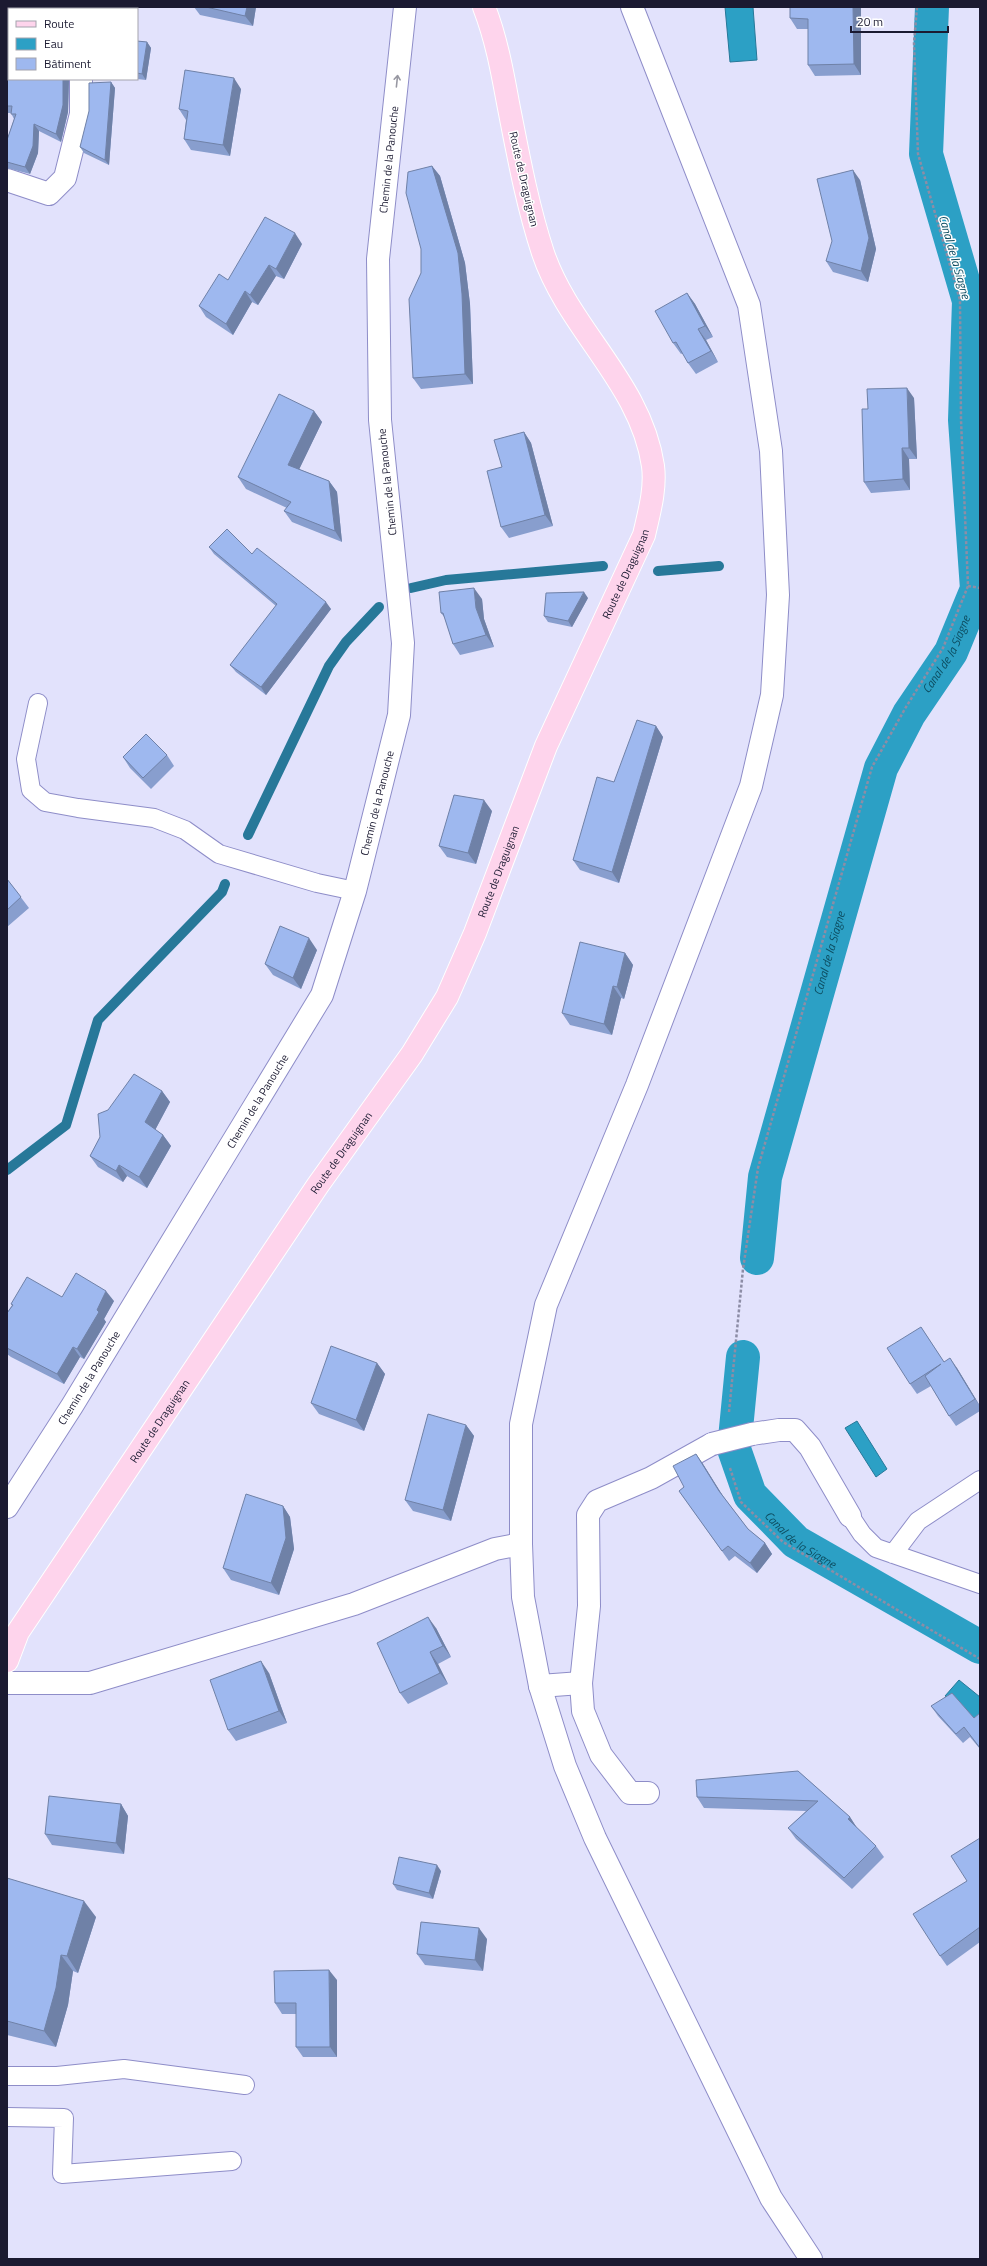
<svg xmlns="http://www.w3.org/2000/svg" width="987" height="2266" viewBox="0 0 987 2266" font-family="'Titillium Web',sans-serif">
<rect width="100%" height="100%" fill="#e2e2fc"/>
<path fill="#2ca0c5" stroke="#277899" d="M 725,7 L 753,7 L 757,60 L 730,62 Z
M 857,1421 L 887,1469 L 876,1477 L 845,1428 Z
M 959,1680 L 980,1697 L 979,1723 L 945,1696 Z"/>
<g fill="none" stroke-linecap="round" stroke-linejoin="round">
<path stroke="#277899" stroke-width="10" d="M 658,571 L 719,566
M 411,588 L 446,580 L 603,566
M 977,589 L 980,590
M 248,835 L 329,666 L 346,642 L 379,607
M 7,1170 L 66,1125 L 98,1020 L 222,892 L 225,884"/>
<g stroke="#2ca0c5" stroke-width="34">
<path id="s1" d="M 757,1258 L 765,1177 L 881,768 L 909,714 L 951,652 L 977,589 L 965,420 L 969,301 L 926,154 L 932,7"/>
<path id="s2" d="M 743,1357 L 734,1449 L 750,1495 L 796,1542 L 980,1647"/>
</g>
<g stroke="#8e8dc8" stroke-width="20">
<path id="service" d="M 38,703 L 26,759 L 31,790 L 45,802 L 78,808 L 154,818 L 185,830 L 219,854 L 317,883 L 355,891
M 850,1516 L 862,1534 L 876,1548 L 980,1584
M 893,1554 L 918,1521 L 980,1480
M 7,2076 L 57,2076 L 124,2069 L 245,2085
M 7,2117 L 64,2118 L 62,2174 L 232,2161"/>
</g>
<g stroke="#8e8dc8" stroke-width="24">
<g id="minor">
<path d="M 80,7 L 80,9"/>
<path d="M 632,7 L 749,305 L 771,451 L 778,595 L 772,695 L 751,786 L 637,1085 L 546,1305 L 521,1424 L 521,1544 L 523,1597 L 540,1686 L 565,1766 L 595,1838 L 771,2198 L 811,2259"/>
<path d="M 7,180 L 49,194 L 65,178 L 81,114 L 81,79"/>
<path d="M 752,1434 L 779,1430 L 795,1430 L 810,1447 L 850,1516"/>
<path id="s3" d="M 7,1507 L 72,1406 L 322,995 L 355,891 L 399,715 L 403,643 L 380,420 L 378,259 L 405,7"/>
<path d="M 7,1683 L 90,1683 L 354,1604 L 495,1549 L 521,1544"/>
<path d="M 581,1683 L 583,1711 L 601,1755 L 630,1793 L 648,1793"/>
<path d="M 540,1686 L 581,1683 L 589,1606 L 588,1515 L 597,1501 L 651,1478 L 712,1444"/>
</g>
</g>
<g stroke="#fff" stroke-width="24">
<g id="primary">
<path id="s4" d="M 7,1661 L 18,1632 L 318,1185 L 412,1054 L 447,997 L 475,933 L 546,746 L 644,535 C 649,513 656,489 653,466 C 641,383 569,330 543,253 C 527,204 518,154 508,103 C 502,70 496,38 484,7"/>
</g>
</g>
<path stroke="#8d8da6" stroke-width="2.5" stroke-dasharray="3 2" stroke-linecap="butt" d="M 968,586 L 980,588
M 729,1412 L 743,1269 L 758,1168 L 872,767 L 906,707 L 943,648 L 968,586 L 961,420 L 960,300 L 918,154 L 914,43 L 917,7
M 730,1468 L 741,1502 L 783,1542 L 980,1659"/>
<use href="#service" stroke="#fff" stroke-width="18"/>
<use href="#minor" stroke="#fff" stroke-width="22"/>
<use href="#primary" stroke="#fed4ec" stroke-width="22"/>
<g stroke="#8e8dc8" stroke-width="24" stroke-linecap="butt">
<path id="minor-bridge" d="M 712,1444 L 752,1434"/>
</g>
<use href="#minor-bridge" stroke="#fff" stroke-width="22"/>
</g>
<path fill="#889ece" d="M 194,7 L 256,7 L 253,26 L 200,15 Z
M 861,7 L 861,75 L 815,76 L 808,65 L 808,29 L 797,29 L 790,18 Z
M 137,41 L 147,42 L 151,48 L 146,80 L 137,79 Z
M 7,72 L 9,79 L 69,79 L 68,112 L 61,142 L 39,131 L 38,153 L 30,174 L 7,168 L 7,140 L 14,119 L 11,113 L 7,113 Z
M 111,82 L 115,88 L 109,165 L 84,153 L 80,147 Z
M 241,89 L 230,156 L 191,150 L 184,139 L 186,120 L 179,109 Z
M 432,166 L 440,176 L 465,263 L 470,304 L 473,384 L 421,389 L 413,378 L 421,273 L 421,249 Z
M 860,180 L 876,249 L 868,282 L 833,272 L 826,261 Z
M 302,244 L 284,279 L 276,276 L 258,305 L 252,302 L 233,335 L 206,317 L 199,306 L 228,280 Z
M 687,293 L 695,304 L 713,337 L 706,340 L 718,362 L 696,374 L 688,363 L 683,353 L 681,354 L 673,343 Z
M 914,398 L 917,459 L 909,459 L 910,490 L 871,493 L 864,482 L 868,409 Z
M 314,411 L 322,422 L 299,469 L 329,481 L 337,492 L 342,542 L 292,522 L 284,511 L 287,508 L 246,489 L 238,477 Z
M 524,432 L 531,443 L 553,526 L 509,538 L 501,527 L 502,467 Z
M 209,547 L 252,554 L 331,609 L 266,695 L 236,672 L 230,665 L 276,606 L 214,554 Z
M 588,598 L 572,627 L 548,622 L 544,616 Z
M 482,599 L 484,619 L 494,647 L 460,655 L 453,644 L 445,618 L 441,613 Z
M 656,726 L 663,737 L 619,883 L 580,870 L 573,860 L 614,782 Z
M 167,755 L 174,766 L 151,789 L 130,768 L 123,757 Z
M 492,811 L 476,864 L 447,857 L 439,846 Z
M 7,879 L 29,908 L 7,927 Z
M 317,950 L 301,989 L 273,975 L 265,964 Z
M 625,953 L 633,965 L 624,999 L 621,998 L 612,1035 L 570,1025 L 562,1013 Z
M 162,1091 L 170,1102 L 155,1130 L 163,1135 L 171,1146 L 147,1188 L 127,1176 L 123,1182 L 98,1167 L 90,1156 L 100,1137 L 108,1110 Z
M 62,1297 L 114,1301 L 104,1319 L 106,1322 L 84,1359 L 80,1357 L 64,1384 L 11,1357 L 7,1354 L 7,1313 L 12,1305 L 11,1304 Z
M 921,1327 L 944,1362 L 957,1368 L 980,1406 L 980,1411 L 956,1426 L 949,1416 L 931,1386 L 917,1394 L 910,1384 Z
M 377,1363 L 385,1374 L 364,1431 L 319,1414 L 311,1403 Z
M 466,1425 L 474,1436 L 451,1521 L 413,1511 L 405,1500 Z
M 696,1454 L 703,1464 L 723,1496 L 748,1529 L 765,1543 L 772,1554 L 757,1573 L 735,1556 L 729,1561 L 679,1491 L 684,1487 Z
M 283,1506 L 290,1517 L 294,1549 L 279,1595 L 231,1580 L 223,1568 Z
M 436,1628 L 451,1657 L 438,1664 L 448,1684 L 408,1704 L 400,1693 Z
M 269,1673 L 287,1723 L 236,1741 L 228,1730 Z
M 931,1706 L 974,1718 L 980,1713 L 980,1749 L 970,1737 L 963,1743 L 938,1716 Z
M 798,1771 L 850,1817 L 857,1828 L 876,1846 L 884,1857 L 852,1889 L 796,1839 L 788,1828 L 806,1811 L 704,1808 L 697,1797 Z
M 121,1804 L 128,1816 L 124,1854 L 52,1845 L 45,1834 Z
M 980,1838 L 980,1942 L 947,1966 L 940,1956 L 967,1881 Z
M 441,1871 L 433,1899 L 397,1890 L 393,1884 Z
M 7,1878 L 96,1917 L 78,1973 L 73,1971 L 68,2005 L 56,2047 L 7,2035 Z
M 487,1939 L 483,1971 L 425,1965 L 417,1954 Z
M 337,1980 L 337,2057 L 303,2057 L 296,2047 L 296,2014 L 282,2014 L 275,2003 Z"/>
<path fill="#6f81a7" d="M 247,7 L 256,7 L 253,26 L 245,16 Z
M 853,7 L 861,7 L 861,75 L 854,64 Z
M 147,42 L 151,48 L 146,80 L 142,74 Z
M 234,78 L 241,89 L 230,156 L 223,145 Z
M 63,79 L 69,79 L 68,112 L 61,142 L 56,134 Z
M 111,82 L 115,88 L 109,165 L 105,160 Z
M 34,124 L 39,131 L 38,153 L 30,174 L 25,167 Z
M 432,166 L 440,176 L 465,263 L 470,304 L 473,384 L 465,374 Z
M 853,170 L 860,180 L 876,249 L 868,282 L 861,271 Z
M 295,233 L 302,244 L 284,279 L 276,269 Z
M 269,265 L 276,276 L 258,305 L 250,295 Z
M 245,291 L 252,302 L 233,335 L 226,324 Z
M 687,293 L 695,304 L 713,337 L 705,326 Z
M 698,329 L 706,340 L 718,362 L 711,351 Z
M 907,388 L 914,398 L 917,459 L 909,448 Z
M 314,411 L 322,422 L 296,476 L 288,465 Z
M 524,432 L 531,443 L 553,526 L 545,515 Z
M 902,448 L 909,459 L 910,490 L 903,479 Z
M 329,481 L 337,492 L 342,542 L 335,531 Z
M 474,588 L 482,599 L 484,619 L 494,647 L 486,635 L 476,608 Z
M 584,592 L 588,598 L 572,627 L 568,621 Z
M 326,602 L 331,609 L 266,695 L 261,687 Z
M 656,726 L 663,737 L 619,883 L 612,872 Z
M 484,800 L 492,811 L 476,864 L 468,853 Z
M 309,938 L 317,950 L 301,989 L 293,978 Z
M 625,953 L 633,965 L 624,999 L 617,987 Z
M 613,986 L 621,998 L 612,1035 L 604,1024 Z
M 162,1091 L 170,1102 L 153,1134 L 145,1122 Z
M 163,1135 L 171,1146 L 147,1188 L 139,1177 Z
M 119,1165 L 127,1176 L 123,1182 L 116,1171 Z
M 106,1291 L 114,1301 L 104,1319 L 106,1322 L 84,1359 L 77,1349 Z
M 73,1347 L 80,1357 L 64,1384 L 57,1374 Z
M 950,1358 L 957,1368 L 980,1406 L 975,1399 Z
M 377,1363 L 385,1374 L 364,1431 L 356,1420 Z
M 466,1425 L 474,1436 L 451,1521 L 443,1510 Z
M 696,1454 L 703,1464 L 726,1501 L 719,1491 Z
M 283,1506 L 290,1517 L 294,1549 L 279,1595 L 271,1583 Z
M 765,1543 L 772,1554 L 757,1573 L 750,1563 Z
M 428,1617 L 436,1628 L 451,1657 L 443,1646 Z
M 430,1652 L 438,1664 L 448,1684 L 440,1673 Z
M 261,1661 L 269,1673 L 287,1723 L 279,1711 Z
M 121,1804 L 128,1816 L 124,1854 L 116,1843 Z
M 850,1817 L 857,1828 L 848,1819 Z
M 437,1865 L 441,1871 L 433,1899 L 429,1893 Z
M 84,1901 L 96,1917 L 78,1973 L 67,1956 Z
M 479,1928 L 487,1939 L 483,1971 L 475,1960 Z
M 61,1955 L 73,1971 L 68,2005 L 56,2047 L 44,2031 Z
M 329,1970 L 337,1980 L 337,2057 L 330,2047 Z"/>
<path fill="#9eb8ef" stroke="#6f81a7" d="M 206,7 L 247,7 L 245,16 Z
M 790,7 L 853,7 L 854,64 L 808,65 L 808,19 L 790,18 Z
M 137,41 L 147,42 L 142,74 L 137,73 Z
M 185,70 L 234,78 L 223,145 L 184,139 L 188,111 L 179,109 Z
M 7,72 L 9,73 L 9,79 L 63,79 L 63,105 L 56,134 L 34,124 L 33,146 L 25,167 L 7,162 L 7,140 L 16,114 L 11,114 L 12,106 L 7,106 Z
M 111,82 L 105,160 L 80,147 L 89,111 L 89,83 Z
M 432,166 L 458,253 L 462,294 L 465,374 L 413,378 L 409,299 L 421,273 L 421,249 L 406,193 L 408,172 Z
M 853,170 L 869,238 L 861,271 L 826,261 L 832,241 L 817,179 Z
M 265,217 L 295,233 L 276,269 L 269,265 L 250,295 L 245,291 L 226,324 L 199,306 L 219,274 L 228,280 Z
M 687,293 L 705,326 L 698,329 L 711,351 L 688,363 L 676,342 L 673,343 L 655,311 Z
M 907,388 L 909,448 L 902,448 L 903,479 L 864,482 L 862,409 L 868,409 L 867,389 Z
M 279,394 L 314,411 L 288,465 L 329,481 L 335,531 L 284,511 L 291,502 L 238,477 Z
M 524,432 L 545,515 L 501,527 L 487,471 L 502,467 L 494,440 Z
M 227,529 L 252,554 L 257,548 L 326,602 L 261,687 L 230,665 L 277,604 L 209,547 Z
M 474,588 L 476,608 L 486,635 L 453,644 L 443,613 L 441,613 L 439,592 Z
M 584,592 L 568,621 L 544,616 L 546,593 Z
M 637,720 L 656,726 L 612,872 L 573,860 L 597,777 L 614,782 Z
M 146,734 L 167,755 L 143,778 L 123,757 Z
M 454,795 L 484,800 L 468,853 L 439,846 Z
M 7,879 L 21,897 L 7,910 Z
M 280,926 L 309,938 L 293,978 L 265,964 Z
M 580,942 L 625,953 L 617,987 L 613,986 L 604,1024 L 562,1013 Z
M 134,1074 L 162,1091 L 145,1122 L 163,1135 L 139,1177 L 119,1165 L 116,1171 L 90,1156 L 100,1137 L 98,1114 L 108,1110 Z
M 76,1273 L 106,1291 L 97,1310 L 99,1312 L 77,1349 L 73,1347 L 57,1374 L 7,1348 L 7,1313 L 13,1305 L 11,1304 L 27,1277 L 62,1297 Z
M 921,1327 L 944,1362 L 950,1358 L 975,1399 L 949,1416 L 925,1376 L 941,1364 L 910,1384 L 887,1348 Z
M 331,1346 L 377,1363 L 356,1420 L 311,1403 Z
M 428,1414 L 466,1425 L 443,1510 L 405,1500 Z
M 696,1454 L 719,1491 L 748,1529 L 765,1543 L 750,1563 L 728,1546 L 722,1551 L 679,1491 L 684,1487 L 673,1466 Z
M 246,1494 L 283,1506 L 286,1538 L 271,1583 L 223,1568 Z
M 428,1617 L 443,1646 L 430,1652 L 440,1673 L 400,1693 L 377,1643 Z
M 261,1661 L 279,1711 L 228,1730 L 210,1680 Z
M 952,1693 L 974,1718 L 980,1713 L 980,1748 L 964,1727 L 956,1734 L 931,1706 Z
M 798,1771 L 850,1817 L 848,1819 L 876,1846 L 844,1878 L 788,1828 L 818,1801 L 697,1797 L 696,1780 Z
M 49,1796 L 121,1804 L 116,1843 L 45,1834 Z
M 980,1838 L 980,1927 L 940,1956 L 913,1914 L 967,1881 L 951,1856 Z
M 399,1857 L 437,1865 L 429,1893 L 393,1884 Z
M 7,1878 L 84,1901 L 67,1956 L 61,1955 L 56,1988 L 44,2031 L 7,2021 Z
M 421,1922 L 479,1928 L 475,1960 L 417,1954 Z
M 329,1970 L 330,2047 L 296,2047 L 296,2003 L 275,2003 L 274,1971 Z"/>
<defs><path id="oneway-shaft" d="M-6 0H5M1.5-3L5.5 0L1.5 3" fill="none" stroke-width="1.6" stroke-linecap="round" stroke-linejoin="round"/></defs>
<use stroke="#9898a2" href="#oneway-shaft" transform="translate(397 81) rotate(-84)"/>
<g text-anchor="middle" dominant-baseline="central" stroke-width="3" stroke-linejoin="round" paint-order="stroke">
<g font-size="11" fill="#1b1a31" stroke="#fff">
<text stroke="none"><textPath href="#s3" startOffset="1449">Chemin de la Panouche</textPath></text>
<text transform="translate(524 179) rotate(77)">Route de Draguignan</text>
<text transform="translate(387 482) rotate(-96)">Chemin de la Panouche</text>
<text stroke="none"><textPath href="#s4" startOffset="1257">Route de Draguignan</textPath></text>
<text stroke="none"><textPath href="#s3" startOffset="801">Chemin de la Panouche</textPath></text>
<text stroke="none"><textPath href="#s4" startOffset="933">Route de Draguignan</textPath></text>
<text stroke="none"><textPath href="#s3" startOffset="477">Chemin de la Panouche</textPath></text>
<text stroke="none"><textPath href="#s4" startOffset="609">Route de Draguignan</textPath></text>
<text stroke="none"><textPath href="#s3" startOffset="153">Chemin de la Panouche</textPath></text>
<text stroke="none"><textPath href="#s4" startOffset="285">Route de Draguignan</textPath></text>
</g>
<g font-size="12" font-style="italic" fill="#0d4d61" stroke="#fff">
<text transform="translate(955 257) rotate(74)">Canal de la Siagne</text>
<text stroke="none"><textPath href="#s1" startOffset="638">Canal de la Siagne</textPath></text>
<text stroke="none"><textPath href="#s1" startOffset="314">Canal de la Siagne</textPath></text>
<text stroke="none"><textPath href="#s2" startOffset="209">Canal de la Siagne</textPath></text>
</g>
</g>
<rect width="987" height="2266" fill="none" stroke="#1b1a31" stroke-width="16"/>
<rect x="8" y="8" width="130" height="72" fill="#ffffff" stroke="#a4a3ad"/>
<rect x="16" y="21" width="20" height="6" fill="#fed4ec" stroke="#a4a3ad"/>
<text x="44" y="28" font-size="12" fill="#1b1a31">Route</text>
<rect x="16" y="38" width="20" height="12" fill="#2ca0c5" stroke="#a4a3ad"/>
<text x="44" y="48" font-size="12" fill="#1b1a31">Eau</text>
<rect x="16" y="58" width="20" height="12" fill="#9eb8ef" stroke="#a4a3ad"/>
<text x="44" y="68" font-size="12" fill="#1b1a31">Bâtiment</text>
<path d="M851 26v6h97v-6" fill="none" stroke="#1b1a31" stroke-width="2"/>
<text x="857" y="26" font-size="12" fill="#1b1a31" stroke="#ffffff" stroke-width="3" paint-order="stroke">20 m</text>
</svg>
